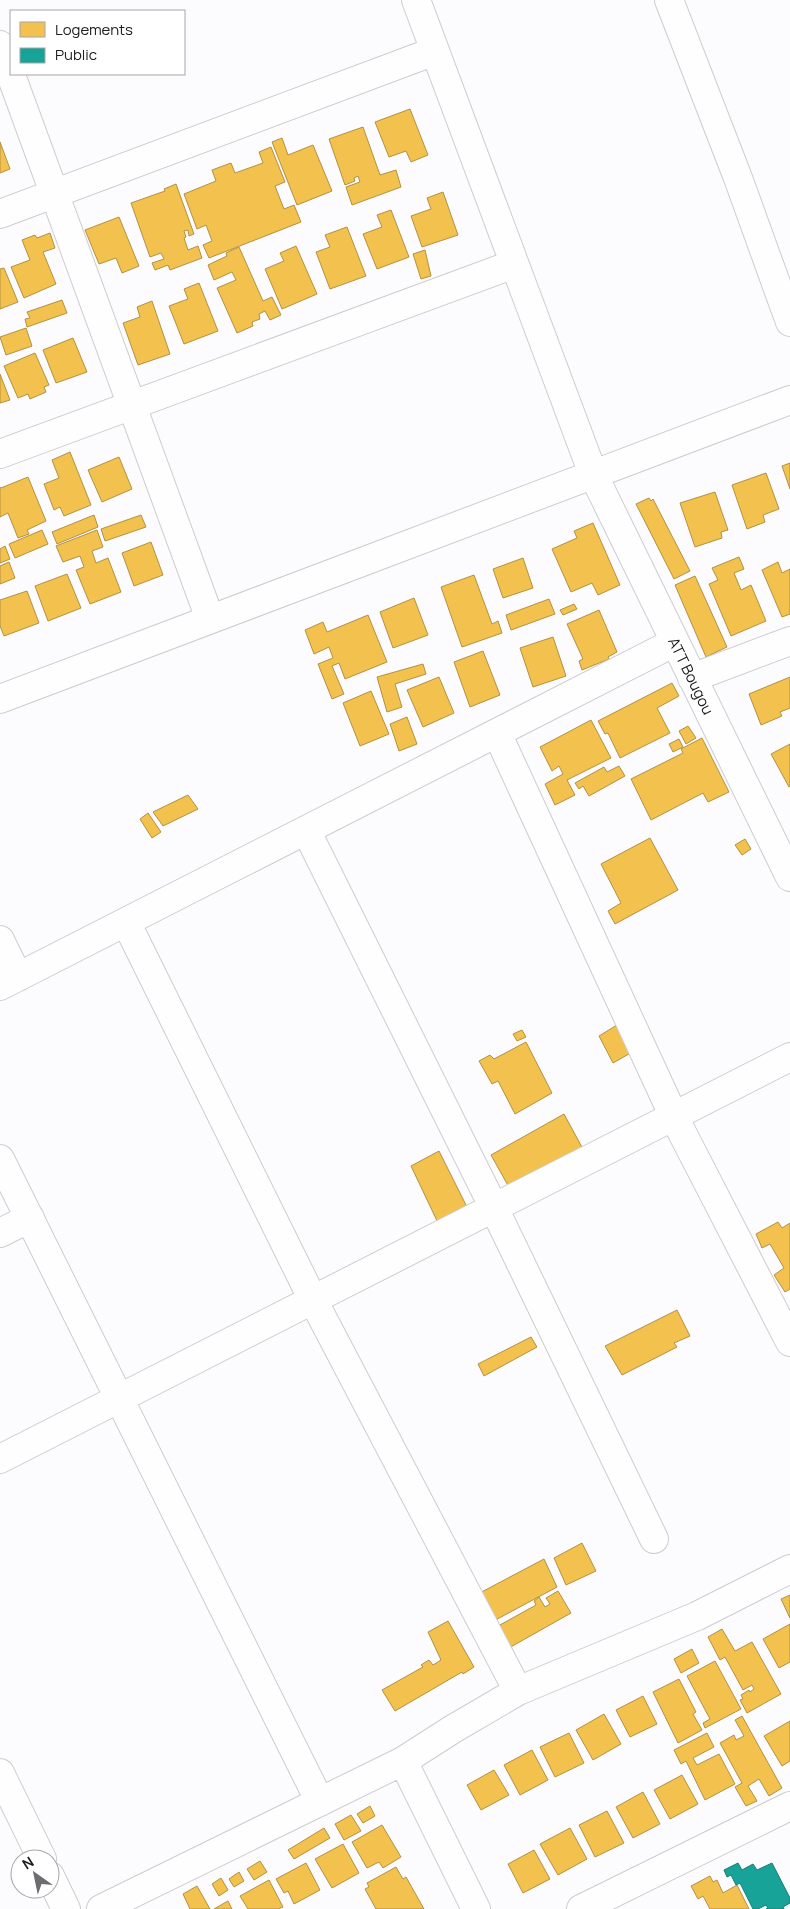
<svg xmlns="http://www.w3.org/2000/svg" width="790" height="1909" viewBox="0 0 790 1909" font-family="Manrope,sans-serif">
<rect width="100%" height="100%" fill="#fcfbfe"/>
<path fill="#f2c14e" stroke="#b39141" d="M 410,109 L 428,155 L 411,162 L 406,151 L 389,157 L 375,122 Z
M 363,127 L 380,175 L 396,170 L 401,187 L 352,205 L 346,187 L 360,182 L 358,176 L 354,178 L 355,181 L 345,185 L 329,139 Z
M 282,138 L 288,155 L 313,145 L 332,191 L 297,205 L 272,142 Z
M 0,142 L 10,169 L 0,173 Z
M 271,147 L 285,182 L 275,186 L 284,209 L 294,205 L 301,222 L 209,258 L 203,245 L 212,241 L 206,225 L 197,229 L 184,194 L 216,181 L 212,170 L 231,163 L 235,173 L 263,163 L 259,152 Z
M 176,184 L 194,234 L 189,236 L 188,230 L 184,231 L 186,237 L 184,238 L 188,250 L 198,246 L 202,258 L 170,270 L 168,265 L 155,270 L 152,263 L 164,259 L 161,253 L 150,257 L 131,203 L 165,191 L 164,189 Z
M 443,192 L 458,235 L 422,247 L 411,216 L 431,209 L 427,198 Z
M 391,210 L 409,257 L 377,269 L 363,234 L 382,227 L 377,215 Z
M 119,217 L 139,266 L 122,273 L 116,258 L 99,264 L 85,230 Z
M 347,227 L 366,276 L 330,289 L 316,252 L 330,247 L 325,235 Z
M 50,233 L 55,248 L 43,252 L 56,284 L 24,298 L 11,267 L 30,260 L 22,240 L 35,235 L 37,238 Z
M 296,246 L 317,294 L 282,309 L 265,269 L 284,261 L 280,253 Z
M 239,247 L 263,301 L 272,297 L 281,315 L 270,320 L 265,311 L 259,314 L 260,319 L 252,322 L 253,326 L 237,333 L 217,288 L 236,280 L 232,272 L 214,280 L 208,265 L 227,256 L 226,253 Z
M 425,250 L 431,276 L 421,279 L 413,254 Z
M 4,268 L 18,302 L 0,309 L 0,269 Z
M 199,283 L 218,331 L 184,344 L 169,306 L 188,299 L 184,289 Z
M 62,300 L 67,313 L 27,327 L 25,319 L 30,318 L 27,312 Z
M 152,301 L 170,354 L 138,365 L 123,323 L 140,317 L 137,307 Z
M 26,328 L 32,346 L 6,355 L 0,337 Z
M 73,338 L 87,372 L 56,383 L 43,350 Z
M 35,353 L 49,385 L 44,387 L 46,392 L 30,399 L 28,394 L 18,398 L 4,366 Z
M 0,374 L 10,400 L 0,403 Z
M 70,452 L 91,505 L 64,516 L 60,507 L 54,510 L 44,484 L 59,478 L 52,460 Z
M 119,457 L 132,489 L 102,502 L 88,470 Z
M 790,463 L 790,489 L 782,466 Z
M 766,473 L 779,509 L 763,515 L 765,522 L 747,529 L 732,485 Z
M 28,477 L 46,521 L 27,530 L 29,534 L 18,538 L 8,513 L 0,517 L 0,487 L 1,488 Z
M 715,492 L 728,530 L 721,532 L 722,538 L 695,547 L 680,503 Z
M 649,498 L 651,501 L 653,499 L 690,571 L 674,579 L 636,504 Z
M 94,515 L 98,527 L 57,544 L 52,532 Z
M 141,515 L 146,527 L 105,541 L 101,529 Z
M 593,523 L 620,585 L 598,595 L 592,583 L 571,592 L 552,549 L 577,538 L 574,531 Z
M 42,530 L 48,544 L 15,558 L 9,544 Z
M 97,530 L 103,547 L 92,551 L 96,563 L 108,558 L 121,592 L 90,604 L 76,570 L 84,567 L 80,556 L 63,562 L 56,546 Z
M 151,542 L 163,575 L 134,586 L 122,553 Z
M 5,546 L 10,559 L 0,563 L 0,549 Z
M 739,557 L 744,569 L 734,573 L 741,590 L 751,585 L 766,621 L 731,636 L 709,584 L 718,580 L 712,568 Z
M 523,558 L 533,588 L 503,598 L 493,569 Z
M 9,562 L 15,578 L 0,584 L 0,566 Z
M 778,562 L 782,573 L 790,569 L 790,614 L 782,617 L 762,570 Z
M 67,574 L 81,608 L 48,621 L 35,586 Z
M 474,575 L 492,624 L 498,621 L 502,633 L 462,647 L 441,587 Z
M 695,576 L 727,647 L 706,657 L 675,585 Z
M 27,591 L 39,623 L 4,636 L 0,626 L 0,600 Z
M 414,598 L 428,635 L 393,648 L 380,612 Z
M 549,599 L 555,614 L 511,630 L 506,615 Z
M 574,604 L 577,609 L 563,615 L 560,610 Z
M 599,610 L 617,652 L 608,657 L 609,659 L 582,670 L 579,661 L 583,659 L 567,624 Z
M 368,615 L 387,662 L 345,679 L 339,663 L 332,666 L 344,694 L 332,699 L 318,664 L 333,658 L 329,647 L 314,654 L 305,630 L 323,622 L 327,632 Z
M 553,637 L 566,676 L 533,687 L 520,648 Z
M 483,651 L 500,695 L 470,707 L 454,662 Z
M 423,664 L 426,674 L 395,684 L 402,707 L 387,712 L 377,677 Z
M 439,677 L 454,713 L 423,727 L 407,690 Z
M 790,677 L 790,708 L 780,712 L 782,716 L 761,725 L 749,694 Z
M 672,683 L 679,696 L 657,708 L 670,733 L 620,758 L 608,733 L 605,734 L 598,721 Z
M 371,691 L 389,734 L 360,746 L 343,703 Z
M 407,717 L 417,744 L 399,751 L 390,724 Z
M 591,720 L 611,758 L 567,780 L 575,795 L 555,805 L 545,784 L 563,774 L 559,766 L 552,771 L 540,747 Z
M 688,726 L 696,738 L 686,744 L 679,731 Z
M 702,738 L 729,792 L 708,802 L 703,793 L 651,820 L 631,779 L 683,753 L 681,749 Z
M 679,739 L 683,747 L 673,752 L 669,744 Z
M 790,744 L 790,786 L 789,787 L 771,754 Z
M 619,766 L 625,776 L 589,796 L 583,786 L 579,789 L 575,783 L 604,767 L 607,772 Z
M 188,795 L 198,809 L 163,826 L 153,812 Z
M 148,813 L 161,832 L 152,838 L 140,819 Z
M 650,838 L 678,890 L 615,924 L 608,911 L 621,903 L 601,864 Z
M 745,839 L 751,849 L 742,855 L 735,845 Z
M 617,1025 L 634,1051 L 613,1063 L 599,1036 Z
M 522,1030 L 526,1037 L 517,1041 L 513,1034 Z
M 526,1042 L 552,1093 L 515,1114 L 498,1081 L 492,1084 L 479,1061 L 490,1055 L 494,1059 Z
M 564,1114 L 583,1149 L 510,1189 L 491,1155 Z
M 439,1151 L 469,1211 L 439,1225 L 411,1166 Z
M 778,1222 L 782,1228 L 790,1223 L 790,1289 L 785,1292 L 774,1275 L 784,1268 L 770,1244 L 762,1248 L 756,1234 Z
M 677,1310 L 690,1336 L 674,1343 L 677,1347 L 622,1375 L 605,1346 Z
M 531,1337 L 537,1347 L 484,1376 L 478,1364 Z
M 582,1543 L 596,1571 L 566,1585 L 554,1558 Z
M 544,1559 L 557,1587 L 488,1624 L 474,1596 Z
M 558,1591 L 571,1613 L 500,1653 L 489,1631 L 536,1605 L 534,1601 L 539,1597 L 545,1607 L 550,1604 L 546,1598 Z
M 790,1595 L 790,1618 L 781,1599 Z
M 448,1621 L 474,1667 L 463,1674 L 462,1672 L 395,1711 L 382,1690 L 423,1667 L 421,1665 L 429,1660 L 433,1665 L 441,1660 L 428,1632 Z
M 790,1624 L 790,1662 L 779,1668 L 763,1639 Z
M 722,1629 L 735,1651 L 752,1642 L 781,1694 L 747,1713 L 740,1700 L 743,1699 L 741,1695 L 749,1690 L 750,1692 L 754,1689 L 752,1685 L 743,1690 L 725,1657 L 720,1660 L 708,1637 Z
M 692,1649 L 699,1663 L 681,1673 L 674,1659 Z
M 715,1661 L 741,1709 L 705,1728 L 703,1723 L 710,1719 L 687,1676 Z
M 679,1679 L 696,1712 L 693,1714 L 702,1730 L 678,1743 L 653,1692 Z
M 643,1696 L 657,1724 L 630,1737 L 616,1710 Z
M 604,1714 L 621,1744 L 593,1760 L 576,1730 Z
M 742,1716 L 782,1788 L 769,1796 L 759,1779 L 748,1786 L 757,1801 L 746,1806 L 735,1787 L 742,1783 L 720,1743 L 734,1735 L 736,1740 L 744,1736 L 735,1720 Z
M 790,1721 L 790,1761 L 782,1766 L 764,1736 Z
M 569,1733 L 584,1763 L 555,1777 L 540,1747 Z
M 707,1733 L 714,1747 L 693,1758 L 697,1765 L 719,1754 L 735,1784 L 705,1800 L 686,1761 L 681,1764 L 674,1750 Z
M 532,1750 L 548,1780 L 520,1795 L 504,1765 Z
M 494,1770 L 509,1795 L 481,1810 L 467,1785 Z
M 682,1775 L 698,1804 L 670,1819 L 654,1790 Z
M 643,1792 L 660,1824 L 633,1838 L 616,1807 Z
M 370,1806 L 375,1816 L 363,1823 L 357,1814 Z
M 607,1811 L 624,1843 L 595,1857 L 579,1825 Z
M 351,1815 L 361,1831 L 344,1840 L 335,1824 Z
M 382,1825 L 401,1857 L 383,1868 L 379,1862 L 367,1868 L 352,1842 Z
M 324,1828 L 330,1838 L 294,1859 L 288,1850 Z
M 570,1828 L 587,1859 L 558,1875 L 540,1844 Z
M 343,1844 L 359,1873 L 332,1888 L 315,1859 Z
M 534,1850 L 550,1879 L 523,1893 L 508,1864 Z
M 260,1861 L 267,1872 L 254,1880 L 247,1869 Z
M 306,1863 L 320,1890 L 294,1904 L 288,1891 L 284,1893 L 276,1879 Z
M 396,1867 L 403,1879 L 406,1877 L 424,1909 L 376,1909 L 365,1889 L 369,1887 L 367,1883 Z
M 239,1872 L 244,1881 L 234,1887 L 229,1879 Z
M 710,1876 L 713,1882 L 717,1880 L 723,1893 L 737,1885 L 749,1909 L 710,1909 L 703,1896 L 698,1899 L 691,1886 Z
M 221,1878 L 228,1890 L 219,1896 L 212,1884 Z
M 269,1880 L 283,1907 L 278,1909 L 248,1909 L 240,1896 Z
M 197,1886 L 210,1909 L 190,1909 L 183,1894 Z
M 228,1901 L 232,1909 L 214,1909 Z"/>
<path fill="#17a398" stroke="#1a7c75" d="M 738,1863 L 742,1870 L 753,1864 L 757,1870 L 772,1863 L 790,1898 L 790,1903 L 783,1907 L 784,1909 L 766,1909 L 768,1908 L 766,1905 L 758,1909 L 753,1909 L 740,1883 L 736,1885 L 731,1875 L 727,1877 L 724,1870 Z"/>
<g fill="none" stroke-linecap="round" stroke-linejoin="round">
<g stroke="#cdcccf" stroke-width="30">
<path id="minor" d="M 416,0 L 593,474 L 790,877
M 669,0 L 738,178 L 790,322
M 0,45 L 210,619
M 0,214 L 435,51
M 0,454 L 514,264
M 692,678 L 790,641
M 0,699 L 790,400
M 497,733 L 674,1117 L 790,1342
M 306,830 L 494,1208 L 654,1539
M 126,922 L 313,1300 L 518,1691
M 0,940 L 18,977
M 0,986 L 675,642
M 0,1159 L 320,1802
M 0,1233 L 30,1218
M 0,1459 L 790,1057
M 403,1761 L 476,1909
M 0,1773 L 42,1859
M 50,1876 L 66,1909
M 101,1909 L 403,1761 L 453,1729 L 518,1691 L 697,1616 L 790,1569
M 581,1909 L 790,1806"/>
</g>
<use href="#minor" stroke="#fffeff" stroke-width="28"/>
</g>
<g text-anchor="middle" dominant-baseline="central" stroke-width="5" stroke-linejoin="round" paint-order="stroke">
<g font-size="15" fill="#202022" stroke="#fff">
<text transform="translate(691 676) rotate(64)">ATT Bougou</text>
</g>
</g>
<rect x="10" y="10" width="175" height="65" fill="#ffffff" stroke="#a6a6a7"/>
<rect x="20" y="22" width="25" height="15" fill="#f2c14e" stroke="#a6a6a7"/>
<text x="55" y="35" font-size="15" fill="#202022">Logements</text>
<rect x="20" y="48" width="25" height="15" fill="#17a398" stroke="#a6a6a7"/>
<text x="55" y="60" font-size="15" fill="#202022">Public</text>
<g transform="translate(35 1874) rotate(327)"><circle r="24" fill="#ffffff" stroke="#a6a6a7"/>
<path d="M0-4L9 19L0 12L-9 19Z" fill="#6d6d6f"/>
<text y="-8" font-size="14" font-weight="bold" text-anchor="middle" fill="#202022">N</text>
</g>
</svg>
